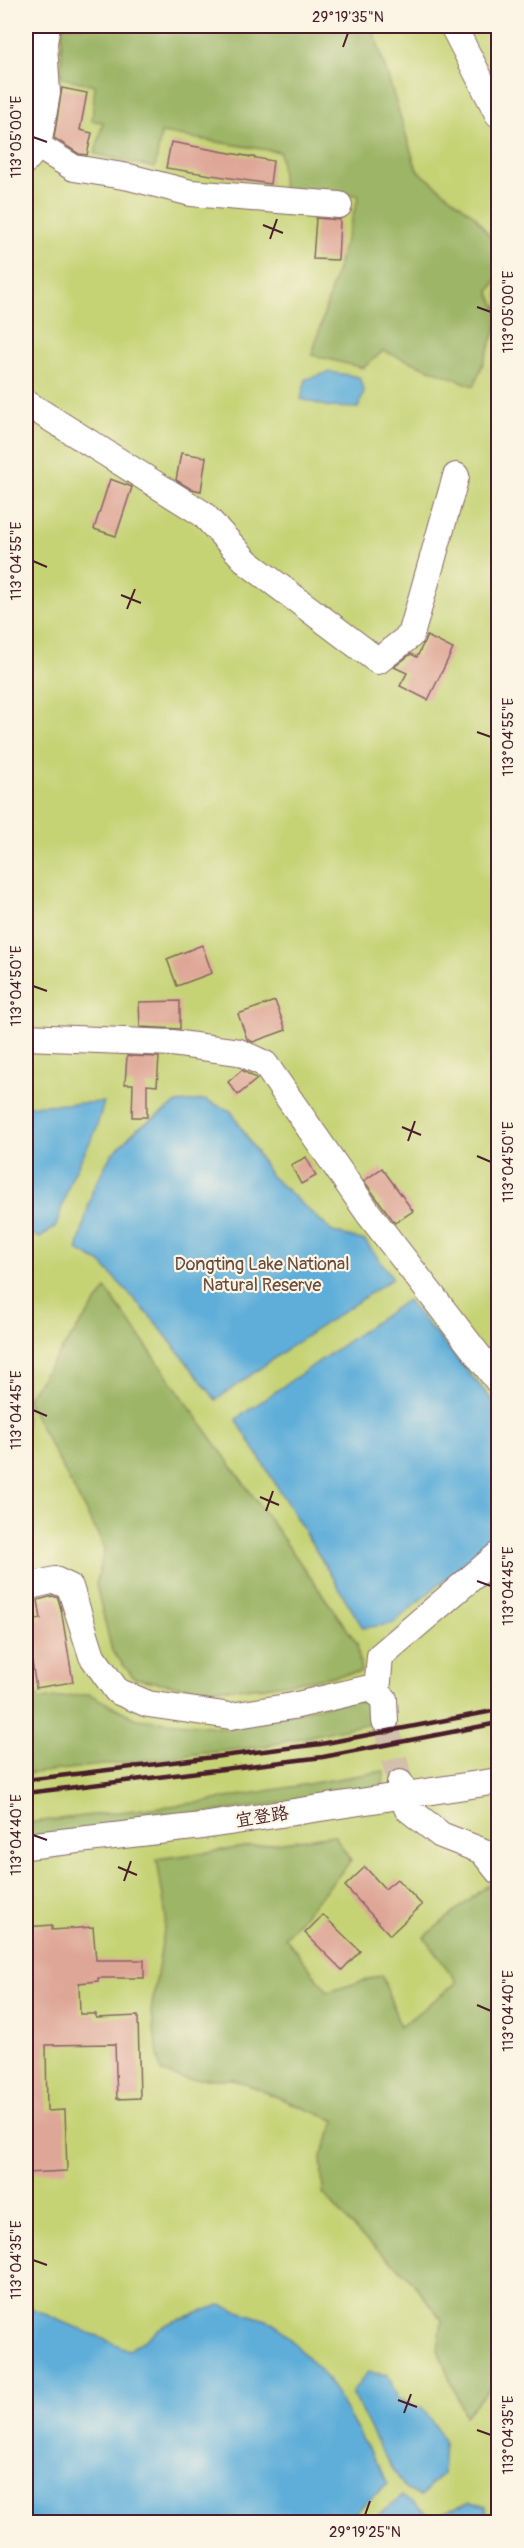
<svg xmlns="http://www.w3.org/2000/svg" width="524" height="2548" viewBox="0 0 524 2548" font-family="Pangolin,'LXGW WenKai TC',sans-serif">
<rect width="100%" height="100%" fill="#fcf5e5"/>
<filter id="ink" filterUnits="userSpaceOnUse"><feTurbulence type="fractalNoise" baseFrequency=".0167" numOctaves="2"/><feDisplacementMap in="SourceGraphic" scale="12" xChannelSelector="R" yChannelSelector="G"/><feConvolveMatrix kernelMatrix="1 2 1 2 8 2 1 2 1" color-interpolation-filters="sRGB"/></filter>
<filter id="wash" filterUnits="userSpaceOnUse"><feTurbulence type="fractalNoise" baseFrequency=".008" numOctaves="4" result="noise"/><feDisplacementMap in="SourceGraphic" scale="24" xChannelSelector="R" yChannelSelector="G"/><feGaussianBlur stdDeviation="1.35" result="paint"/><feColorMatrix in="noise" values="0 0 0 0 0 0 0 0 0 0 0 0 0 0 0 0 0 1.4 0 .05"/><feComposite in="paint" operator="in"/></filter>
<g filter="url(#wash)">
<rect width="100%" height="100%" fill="#f4e8ce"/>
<path fill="#c5d375" stroke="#887950" stroke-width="1.5" d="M 26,26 L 498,26 L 498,2522 L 26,2522 Z"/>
<path fill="#9cb566" stroke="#736a48" stroke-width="1.5" d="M 62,26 L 372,26 L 417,170 L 475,216 L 498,248 L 498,277 L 489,292 L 498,311 L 498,325 L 474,386 L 383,351 L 363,368 L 312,355 L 359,195 L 283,191 L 280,152 L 161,133 L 155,168 L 95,154 L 103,122 L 92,121 L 95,85 L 61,78 Z
M 106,1289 L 357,1643 L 361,1672 L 258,1688 L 189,1688 L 134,1678 L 112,1651 L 96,1585 L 105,1548 L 26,1399 Z
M 26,1673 L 40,1700 L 89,1694 L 137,1719 L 227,1728 L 353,1699 L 372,1705 L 371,1723 L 265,1746 L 26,1774 Z
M 384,1771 L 383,1789 L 26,1838 L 26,1823 L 203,1802 Z
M 334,1835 L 351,1861 L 285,1937 L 328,1992 L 382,1975 L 400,2027 L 457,1982 L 424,1937 L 493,1881 L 498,1888 L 498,2379 L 465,2416 L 438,2350 L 442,2320 L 406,2274 L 359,2234 L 323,2193 L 321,2156 L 336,2121 L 233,2079 L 184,2079 L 161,2072 L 151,2012 L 166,1917 L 157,1859 Z"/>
<path fill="#5faed9" stroke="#546682" stroke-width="1.5" d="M 330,372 L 359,377 L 364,392 L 358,408 L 329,407 L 301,399 L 306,379 Z
M 205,1100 L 231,1111 L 271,1176 L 333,1232 L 365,1241 L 393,1278 L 287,1349 L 216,1400 L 156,1323 L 101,1263 L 77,1250 L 93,1189 L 111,1155 L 137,1129 L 177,1103 Z
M 104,1102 L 95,1132 L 71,1179 L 56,1226 L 40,1238 L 26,1231 L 26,1106 Z
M 407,1300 L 498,1407 L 498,1534 L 392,1624 L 363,1628 L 236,1419 Z
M 220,2305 L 275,2323 L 326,2377 L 388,2483 L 345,2522 L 31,2522 L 26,2517 L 26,2306 L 129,2350 L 169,2323 Z
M 368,2372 L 388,2375 L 398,2399 L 422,2408 L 436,2427 L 444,2442 L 442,2473 L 421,2496 L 406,2490 L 382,2452 L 352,2392 Z
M 402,2496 L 431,2517 L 469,2503 L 485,2506 L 488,2522 L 370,2522 Z"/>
<g id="blocks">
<path fill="#dea696" d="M 62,88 L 87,93 L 80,130 L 92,133 L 87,155 L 79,154 L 54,138 Z
M 171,142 L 273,161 L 270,184 L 166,168 Z
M 316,218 L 340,220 L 338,260 L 313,259 Z
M 181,453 L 206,457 L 201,491 L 191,489 L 176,480 Z
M 110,479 L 132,487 L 116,536 L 94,529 Z
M 427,636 L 453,649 L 428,700 L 400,686 L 407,673 L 394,667 L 411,654 L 417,657 Z
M 202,945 L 212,973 L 177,986 L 167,959 Z
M 180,1001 L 180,1029 L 140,1027 L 139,1002 Z
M 275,1001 L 286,1030 L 253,1042 L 247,1039 L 238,1014 Z
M 127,1056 L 159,1057 L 157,1086 L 147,1085 L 147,1117 L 132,1117 L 133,1084 L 125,1084 Z
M 242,1070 L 257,1079 L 238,1095 L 228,1082 Z
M 306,1157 L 316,1176 L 301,1184 L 291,1165 Z
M 382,1168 L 413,1211 L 395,1223 L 364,1181 Z
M 53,1596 L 58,1598 L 61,1609 L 73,1682 L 36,1688 L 26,1622 L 41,1619 L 38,1600 Z
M 365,1867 L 385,1889 L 397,1879 L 422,1905 L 390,1935 L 345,1886 Z
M 323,1915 L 360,1951 L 342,1970 L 305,1933 Z
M 52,1925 L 52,1930 L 93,1927 L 96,1960 L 144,1960 L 144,1978 L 98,1978 L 98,1981 L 79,1983 L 80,2014 L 96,2014 L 96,2018 L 138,2016 L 140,2098 L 117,2099 L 115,2044 L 46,2045 L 47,2111 L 65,2110 L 67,2171 L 26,2173 L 26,1927 Z"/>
</g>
</g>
<g filter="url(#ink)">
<use href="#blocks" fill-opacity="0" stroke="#866564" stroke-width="1.5"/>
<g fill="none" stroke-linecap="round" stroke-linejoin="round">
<path stroke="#d2c0ad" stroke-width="26" stroke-dasharray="26 13" stroke-linecap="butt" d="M 385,1721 L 400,1783"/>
<g stroke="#866564" stroke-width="28">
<path id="minor" d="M 453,26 L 498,114
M 38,146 L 74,168 L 129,177 L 191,193 L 339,205
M 26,160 L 38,146 L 47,93 L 44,43 L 47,26
M 26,403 L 203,514 L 248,563 L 378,661 L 411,635 L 456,476
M 26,1037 L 172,1043 L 239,1052 L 265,1064 L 369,1214 L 498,1381
M 26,1587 L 55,1580 L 70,1587 L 92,1656 L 117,1691 L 148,1704 L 231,1716 L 293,1706 L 370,1688 L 384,1699 L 385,1721
M 377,1693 L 380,1656 L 498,1555
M 400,1783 L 407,1808 L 441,1835 L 482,1851 L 498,1871
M 26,1846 L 202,1826 L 498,1781"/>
</g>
<use href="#minor" stroke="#fff" stroke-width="26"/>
<path stroke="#4a1f2b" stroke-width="4.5" d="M 26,1780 L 321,1744 L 498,1710
M 26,1793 L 323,1757 L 498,1723"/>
</g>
</g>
<path fill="none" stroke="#4a1f2b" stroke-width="2" d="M 343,47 L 348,33M 33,137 L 47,142M 263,225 L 283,233M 270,239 L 277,219M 477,307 L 491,312M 33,561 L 47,567M 121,595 L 141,603M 127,609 L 135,589M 477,732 L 491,737M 33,986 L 47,991M 402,1127 L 421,1135M 408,1141 L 415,1121M 477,1156 L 491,1162M 33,1410 L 47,1416M 260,1497 L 279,1505M 266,1511 L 273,1491M 477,1581 L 491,1586M 33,1835 L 47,1840M 118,1867 L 137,1875M 124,1881 L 131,1861M 477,2005 L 491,2011M 33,2260 L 47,2265M 398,2400 L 417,2407M 404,2413 L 411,2394M 477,2430 L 491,2435M 365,2515 L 370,2501"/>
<g text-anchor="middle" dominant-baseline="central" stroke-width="4.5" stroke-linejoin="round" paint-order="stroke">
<g font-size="18" fill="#694c3e" stroke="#fcf5e5">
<text x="262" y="1264">Dongting Lake National<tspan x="262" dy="21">Natural Reserve</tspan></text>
</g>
<g font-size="18" fill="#4a1f2b" stroke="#fcf5e5">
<text transform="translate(262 1817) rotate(-9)">宜登路</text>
</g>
</g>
<rect width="524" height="2548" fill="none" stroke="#fcf5e5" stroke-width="66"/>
<rect x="33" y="33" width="458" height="2482" fill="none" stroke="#4a1f2b" stroke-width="2"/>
<g font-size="15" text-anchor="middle" fill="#4a1f2b">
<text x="348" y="22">29°19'35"N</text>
<text transform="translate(16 137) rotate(-90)" y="5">113°05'00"E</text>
<text transform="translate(508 312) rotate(-90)" y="5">113°05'00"E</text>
<text transform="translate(16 561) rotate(-90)" y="5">113°04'55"E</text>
<text transform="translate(508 737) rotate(-90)" y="5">113°04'55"E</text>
<text transform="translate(16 986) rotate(-90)" y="5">113°04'50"E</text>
<text transform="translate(508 1162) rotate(-90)" y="5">113°04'50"E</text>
<text transform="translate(16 1410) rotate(-90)" y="5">113°04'45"E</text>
<text transform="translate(508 1586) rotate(-90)" y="5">113°04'45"E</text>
<text transform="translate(16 1835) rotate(-90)" y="5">113°04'40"E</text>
<text transform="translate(508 2011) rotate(-90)" y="5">113°04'40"E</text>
<text transform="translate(16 2260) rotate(-90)" y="5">113°04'35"E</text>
<text transform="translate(508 2435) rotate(-90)" y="5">113°04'35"E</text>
<text x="365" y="2537">29°19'25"N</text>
</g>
</svg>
